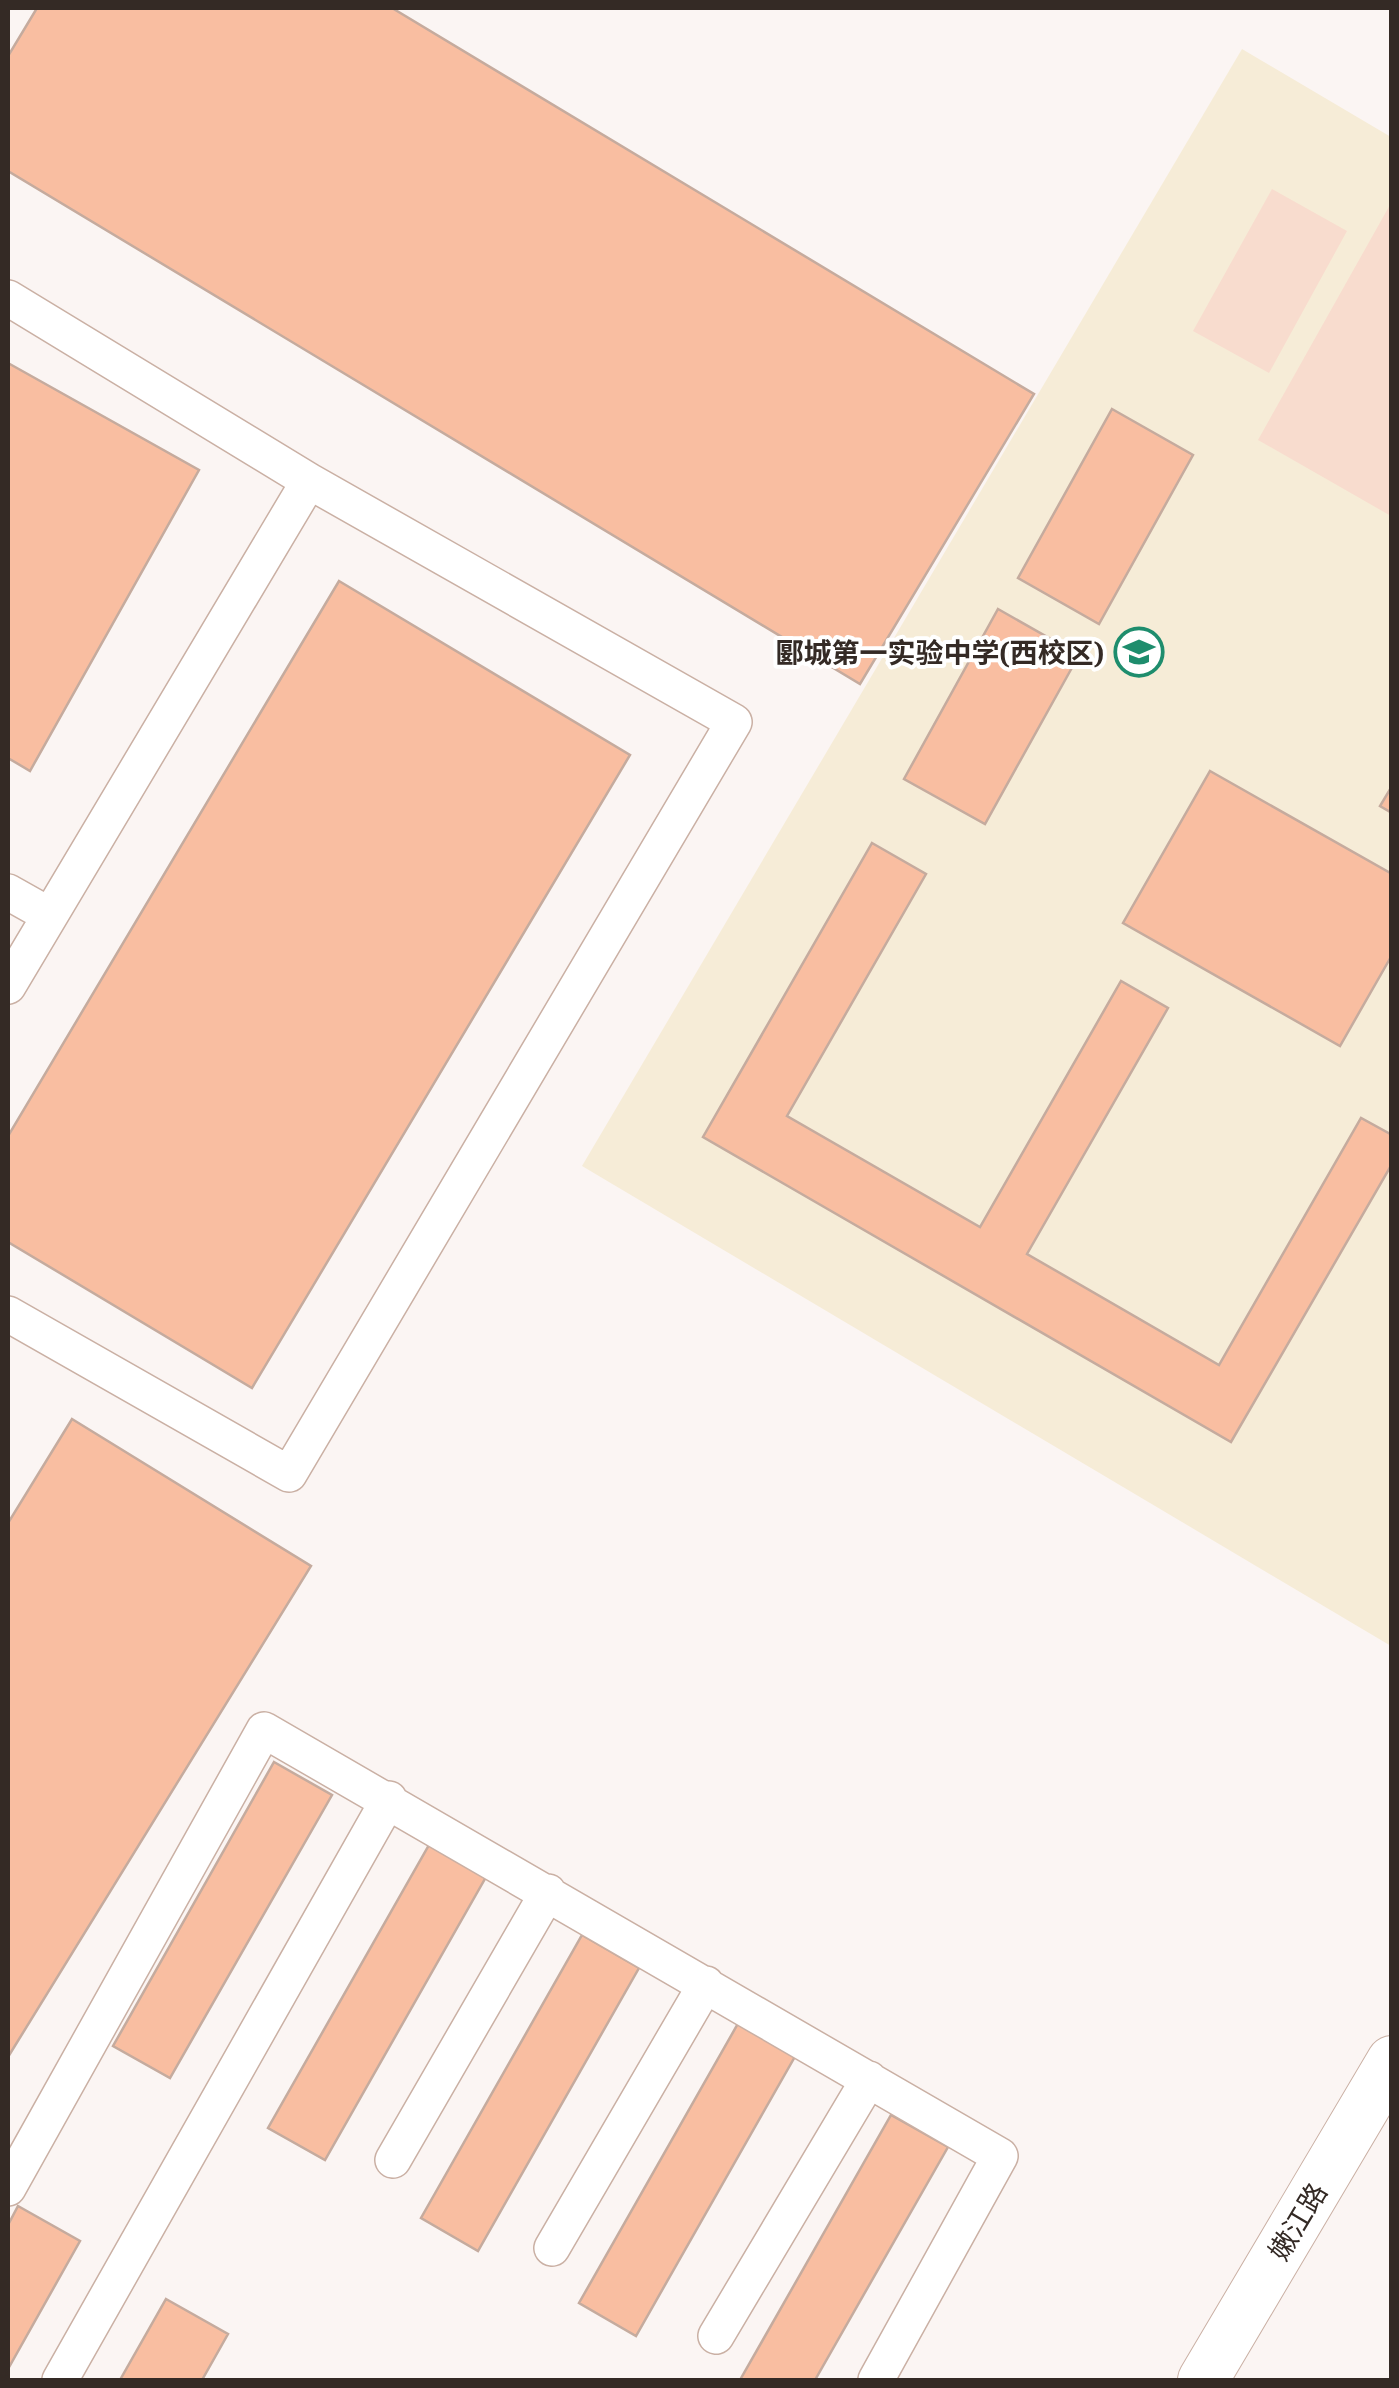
<svg xmlns="http://www.w3.org/2000/svg" width="1399" height="2388" viewBox="0 0 1399 2388" font-family="'Exo 2','Noto Sans SC',sans-serif">
<rect width="100%" height="100%" fill="#fbf5f3"/>
<path fill="#f6ecd7" d="M 1242,49 L 1391,137 L 1391,1646 L 582,1166 Z"/>
<path fill="#f8dcce" d="M 1272,189 L 1347,231 L 1269,373 L 1193,331 Z
M 1391,203 L 1392,516 L 1391,516 L 1258,440 Z"/>
<path fill="#f9bea1" stroke="#c5ab9e" stroke-width="2.5" d="M 37,8 L 392,8 L 1034,394 L 860,684 L 8,171 L 8,56 Z
M 8,363 L 199,470 L 30,771 L 8,758 Z
M 1112,409 L 1193,455 L 1099,624 L 1018,578 Z
M 339,581 L 630,755 L 252,1388 L 8,1242 L 8,1136 Z
M 998,609 L 1079,655 L 985,824 L 904,779 Z
M 1210,771 L 1392,874 L 1392,955 L 1340,1046 L 1123,923 Z
M 1392,786 L 1392,813 L 1380,806 Z
M 872,843 L 926,874 L 787,1116 L 980,1227 L 1121,981 L 1168,1008 L 1027,1254 L 1219,1365 L 1361,1118 L 1392,1135 L 1392,1164 L 1231,1442 L 703,1137 Z
M 72,1419 L 311,1566 L 8,2057 L 8,1523 Z
M 274,1762 L 332,1795 L 170,2078 L 113,2046 Z
M 429,1845 L 486,1877 L 325,2160 L 268,2128 Z
M 582,1935 L 639,1968 L 478,2251 L 421,2218 Z
M 740,2020 L 797,2053 L 636,2336 L 579,2303 Z
M 891,2115 L 948,2147 L 815,2380 L 740,2380 Z
M 18,2206 L 80,2241 L 8,2369 L 8,2225 Z
M 166,2299 L 228,2334 L 202,2380 L 120,2380 Z"/>
<g fill="none" stroke-linecap="round" stroke-linejoin="round">
<g stroke="#cab0a4" stroke-width="38">
<path id="street" d="M 8,298 L 309,481 L 8,986
M 8,892 L 49,915
M 8,1314 L 289,1474 L 734,722 L 309,481
M 393,2160 L 548,1892
M 8,2188 L 264,1730 L 1000,2156 L 876,2380
M 552,2248 L 706,1984
M 716,2336 L 869,2079
M 60,2380 L 389,1799"/>
</g>
<g stroke="#cab0a4" stroke-width="52">
<path id="secondary" d="M 1203,2380 L 1392,2061"/>
</g>
<use href="#street" stroke="#fff" stroke-width="35"/>
<use href="#secondary" stroke="#fff" stroke-width="50"/>
</g>
<defs>
<g id="school-ring" transform="scale(2.5)"><circle r="9.5" fill="#fff" stroke="#1e8d6d" stroke-width="1.5"/><path d="M0-5L7-2L0 1L-7-2ZM-4 1L0 2.5L4 1V4Q0 6-4 4Z" fill="#1e8d6d"/></g>
</defs>
<g fill-rule="evenodd">
<use href="#school-ring" x="1139" y="652"/>
</g>
<g text-anchor="middle" dominant-baseline="central" stroke-width="8" stroke-linejoin="round" paint-order="stroke">
<g font-size="28" font-weight="bold" fill="#342a25" stroke="#fff" text-anchor="end">
<text x="1104" y="652">郾城第一实验中学(西校区)</text>
</g>
<g font-size="28" fill="#342a25" stroke="#fff">
<text transform="translate(1297 2221) rotate(-59)">嫩江路</text>
</g>
</g>
<rect width="1399" height="2388" fill="none" stroke="#342a25" stroke-width="20"/>
</svg>
